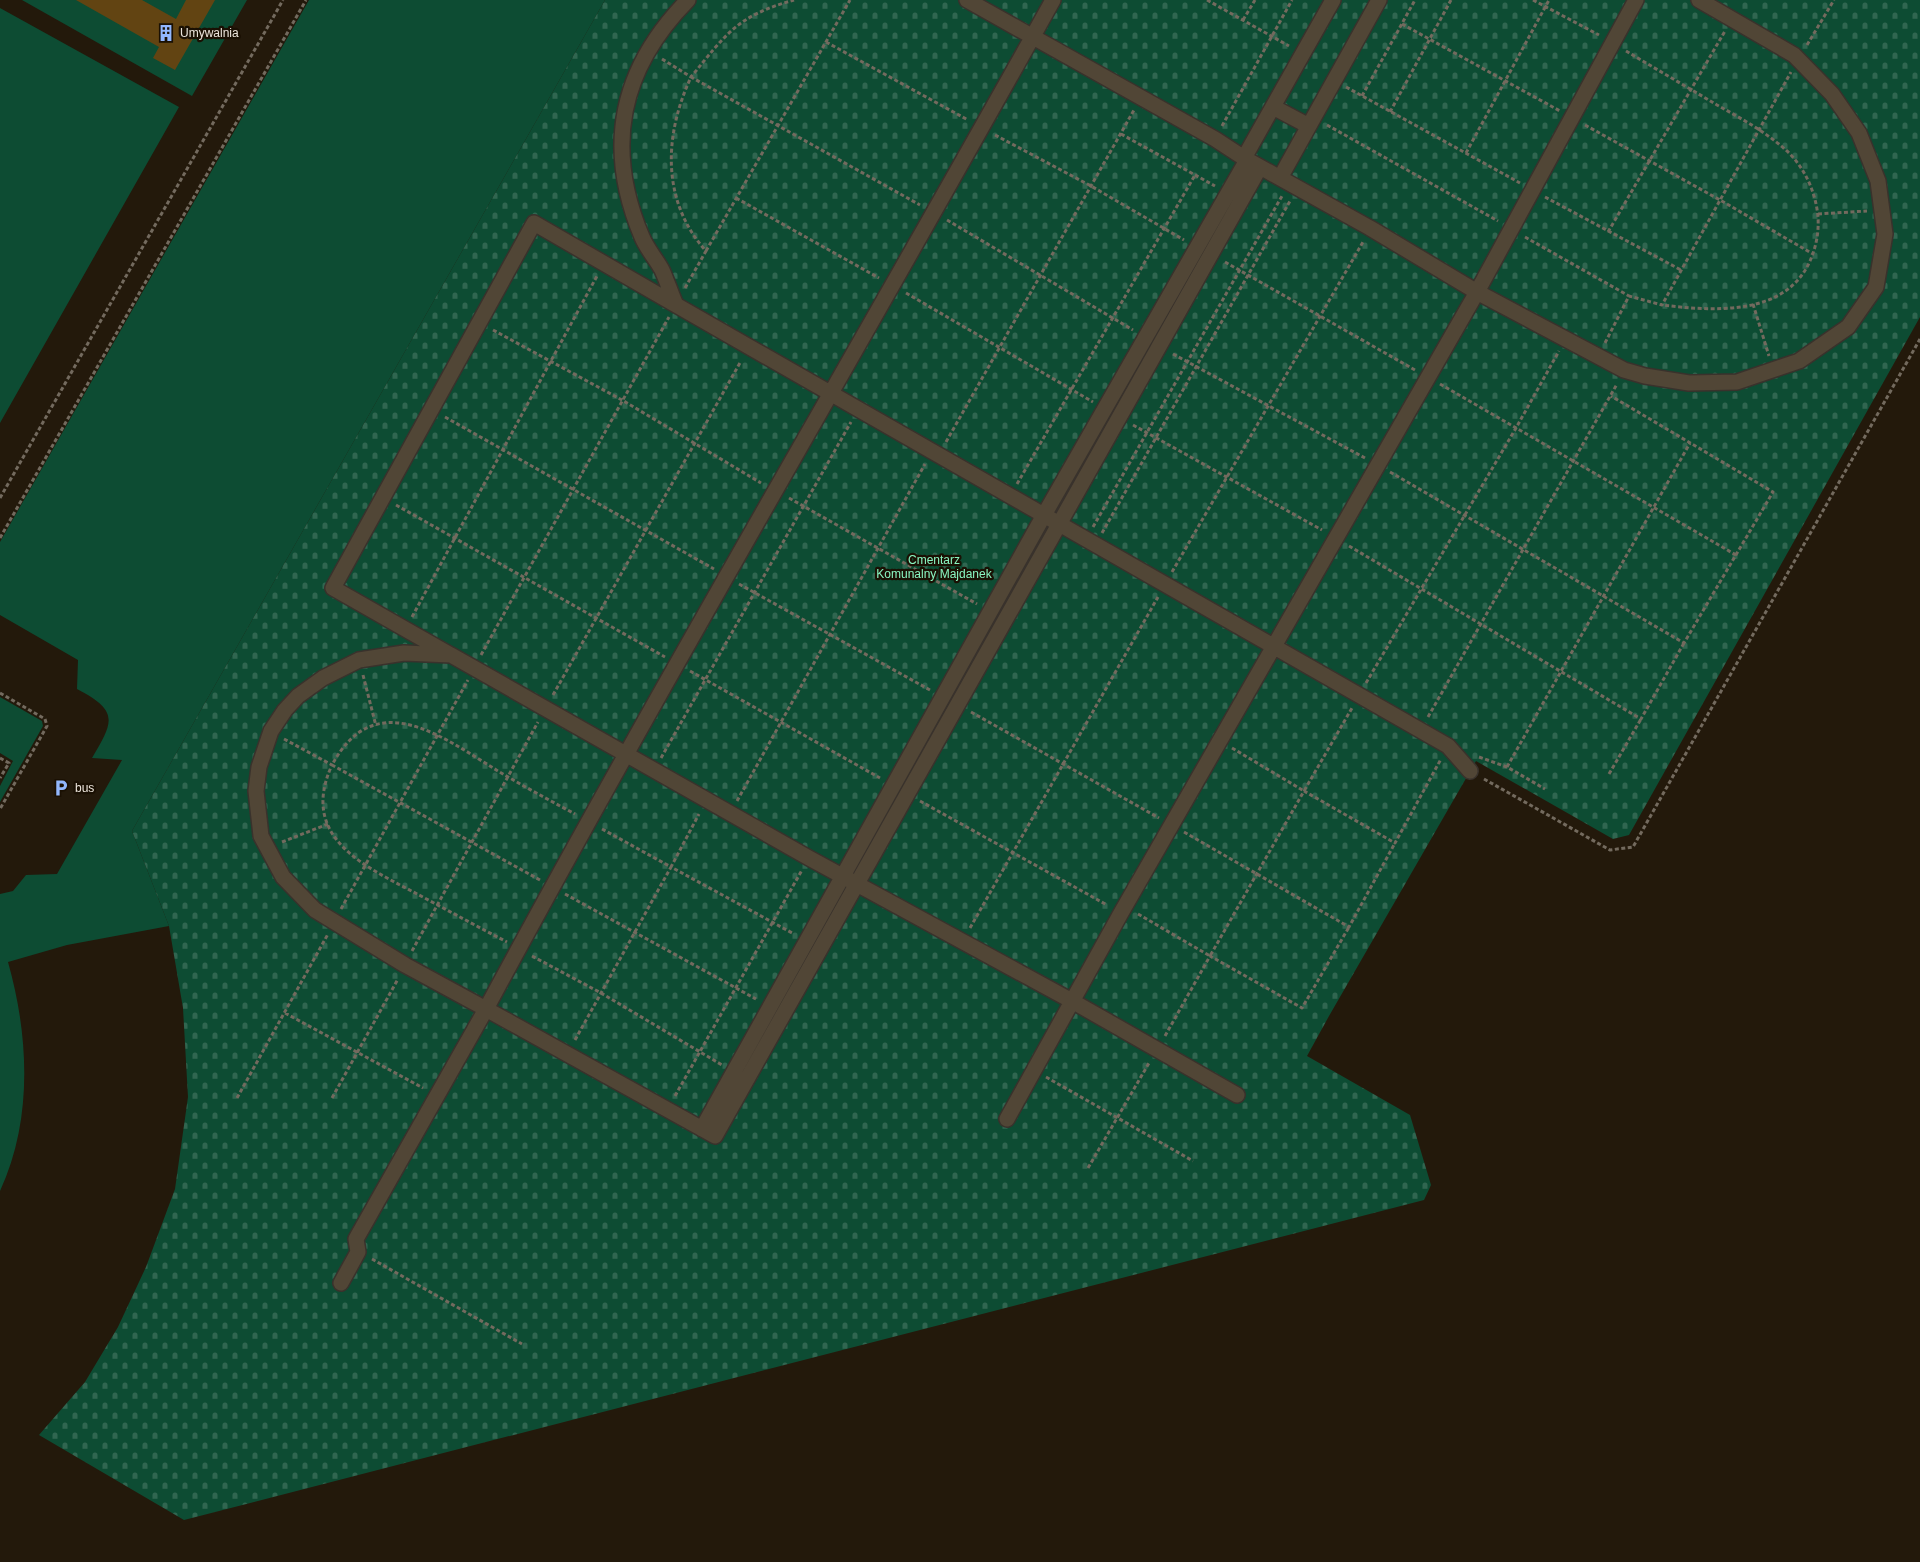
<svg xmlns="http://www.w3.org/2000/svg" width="1920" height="1562" viewBox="0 0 1920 1562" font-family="Helvetica,sans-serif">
<defs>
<pattern id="cemetery-stones" width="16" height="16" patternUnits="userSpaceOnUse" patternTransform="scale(1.25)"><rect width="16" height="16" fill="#0d4c33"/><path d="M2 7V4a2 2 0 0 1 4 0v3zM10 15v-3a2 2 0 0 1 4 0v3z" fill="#306650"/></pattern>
</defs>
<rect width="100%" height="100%" fill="#23190b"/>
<path fill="#0d4c33" d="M 22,0 L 247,0 L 192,96 Z
M 309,0 L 605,0 L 132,831 L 169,926 L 67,945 L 8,962 C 29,1036 33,1120 0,1191 L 0,894 L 13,891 L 26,875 L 57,874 L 122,760 L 92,758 C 114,721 119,711 77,689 L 78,660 L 0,615 L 0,542 Z
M 0,8 L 179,107 L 0,423 Z
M 0,697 L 42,721 L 43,726 L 0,802 L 0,786 L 13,761 L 0,753 Z"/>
<path fill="url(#cemetery-stones)" d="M 605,0 L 1920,0 L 1920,317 L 1629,835 L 1613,839 L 1476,761 L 1329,1016 L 1307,1056 L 1410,1115 L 1431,1185 L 1424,1200 L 184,1520 L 39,1435 L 85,1382 L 118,1327 L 146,1267 L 175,1189 L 188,1097 L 183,1008 L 169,926 L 132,831 Z"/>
<path fill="#624412" d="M 76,0 L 142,0 L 176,19 L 186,0 L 215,0 L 175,70 L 153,58 L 159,47 Z"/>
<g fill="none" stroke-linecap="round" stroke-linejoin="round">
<g stroke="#39322c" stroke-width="18">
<path id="minor" d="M 688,0 C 620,69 604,147 642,237 C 647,249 656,259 662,270 C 667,281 671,294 676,305 L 1448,746 L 1470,771
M 967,0 L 1215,139 L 1244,158 L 1370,228 L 1477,292 L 1624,370 L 1645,376 L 1689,383 L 1737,382 L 1799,361 L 1848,327 L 1876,287 L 1885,234 L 1878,181 L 1859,133 L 1832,94 L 1794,55 L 1699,0
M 1053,0 C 866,337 669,669 486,1009 L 405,965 L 315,910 L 283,877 L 261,836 L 256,791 L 259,767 L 271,731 L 285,710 L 298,696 L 323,678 L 359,660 L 404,653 L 451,655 L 809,858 L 1072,1001 L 1237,1095
M 1273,107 L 1307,125
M 1244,158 L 1333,0
M 1280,178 L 1379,0
M 449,654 L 333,588 L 534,223 L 676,305
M 1007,1119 L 1121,913 L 1477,292 L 1636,0
M 702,1129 L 1044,515 L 1247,160
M 341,1283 L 358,1252 L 356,1239 L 486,1009 L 715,1136 L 1260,167"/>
</g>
<path stroke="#736a5e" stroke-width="3" stroke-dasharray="4 2.5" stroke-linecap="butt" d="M 1207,0 L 1289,46
M 1533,0 L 1599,35
M 1243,20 L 1255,0
M 1402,24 L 1560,111
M 826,42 L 968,120
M 1807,45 L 1834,0
M 1626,51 C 1656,69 1687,87 1717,105 C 1742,119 1768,133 1789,153 C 1806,170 1816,194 1818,217 C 1819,233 1816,247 1810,261 C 1785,317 1712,311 1662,305
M 662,59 L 691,77 C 727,33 737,16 794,0
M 1346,87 L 1520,183
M 1362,96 L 1415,0
M 1390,112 L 1451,0
M 1327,125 L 1498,221
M 1585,125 L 1720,200 L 1813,254
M 1222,126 L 1292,0
M 1121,134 L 1215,186
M 995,135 L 1091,186 L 1184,240
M 1466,153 L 1549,0
M 1545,197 L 1681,270
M 736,198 L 879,278
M 1818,214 L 1867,211
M 947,220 L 1133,330
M 1608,232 L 1725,31
M 1525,237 L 1629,296
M 706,251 L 850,0
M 1225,262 L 1415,370
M 685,288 L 706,251 C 661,201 664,135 691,77 L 920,205
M 906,293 L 1093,402
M 1753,304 L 1769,356
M 493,330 L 622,400 L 761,483
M 1605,343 L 1629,296 L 1662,305 L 1791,72
M 1173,354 L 1365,458
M 1440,384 L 1736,555
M 445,417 L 714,569
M 1133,425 L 1322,530
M 946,442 L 1134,110
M 1390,472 L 1684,643 L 1773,492 L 1611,396
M 1017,484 L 1195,175
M 0,498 L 283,0
M 789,498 L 977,604
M 396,505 L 665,657
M 1093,527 L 1282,196
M 1102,533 L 1290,201
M 0,538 L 306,0
M 1349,546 L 1641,719 L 1684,643
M 1172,572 L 1363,242
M 739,584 L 930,690
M 412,617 L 597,276
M 481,655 L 669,317
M 690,671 L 880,778
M 363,675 L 376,726
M 1366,683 L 1516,428 L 1559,351
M 0,693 L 45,719 L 47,726 L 0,809
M 553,695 L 741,361
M 971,712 L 1159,818
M 1428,717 L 1617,384
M 284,739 L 332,765 C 298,839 367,867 419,895 C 449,911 478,927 507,942
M 1232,748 L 1304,791 L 1352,708
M 1479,757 L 1507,767 L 1545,789
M 0,758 L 9,763 L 0,778
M 661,758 L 851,422
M 1507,767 L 1690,443
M 1609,774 L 1641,719
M 1484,779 L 1610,850 L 1633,847 L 1920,339
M 737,801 L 925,464
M 920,801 L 1107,905
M 602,829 L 671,867 L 699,814
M 1184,832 L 1349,927 L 1395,843
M 282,842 L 328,824
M 540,880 L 332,765 C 375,684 444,738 498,771 C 523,786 549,800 575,814
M 565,894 L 756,999
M 341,909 L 468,680
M 1138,914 L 1210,956 L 1304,791 L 1395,843 L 1441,759
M 970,928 L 1158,597
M 412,951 L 538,722
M 532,956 L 601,993 L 722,1065
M 285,1013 L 423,1088
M 1165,1036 L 1210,956 L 1302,1008 L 1349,927
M 575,1040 L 671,867 L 794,934
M 1046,1077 L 1193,1161
M 675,1096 L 802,870
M 237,1098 L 328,934
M 332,1098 L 398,979
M 1088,1168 L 1149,1063
M 372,1259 L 522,1344"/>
<use href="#minor" stroke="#514636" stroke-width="15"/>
</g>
<defs>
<g id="building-bare" transform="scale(1.35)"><path d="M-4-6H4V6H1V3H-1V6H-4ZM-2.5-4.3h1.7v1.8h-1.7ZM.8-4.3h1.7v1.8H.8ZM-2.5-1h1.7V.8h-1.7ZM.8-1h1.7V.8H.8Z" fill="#92b7fd" stroke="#1a1003" stroke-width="2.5" paint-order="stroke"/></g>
<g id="parking-bare" transform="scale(1.35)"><path d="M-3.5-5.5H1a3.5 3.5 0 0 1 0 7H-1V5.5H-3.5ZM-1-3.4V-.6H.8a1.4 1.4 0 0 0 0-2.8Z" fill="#92b7fd" stroke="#1a1003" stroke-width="2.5" paint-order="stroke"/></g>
</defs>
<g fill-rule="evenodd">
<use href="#building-bare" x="166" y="33"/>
<use href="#parking-bare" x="61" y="788"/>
</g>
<g text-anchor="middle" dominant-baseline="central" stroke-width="4.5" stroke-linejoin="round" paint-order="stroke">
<g font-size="12" fill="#ece5dc" stroke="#1a1003" text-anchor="start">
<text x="180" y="33">Umywalnia</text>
<text x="75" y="788">bus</text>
</g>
<g font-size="12" fill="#89f5c1" stroke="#1a1003">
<text x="934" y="560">Cmentarz<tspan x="934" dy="14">Komunalny Majdanek</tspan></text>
</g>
</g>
</svg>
